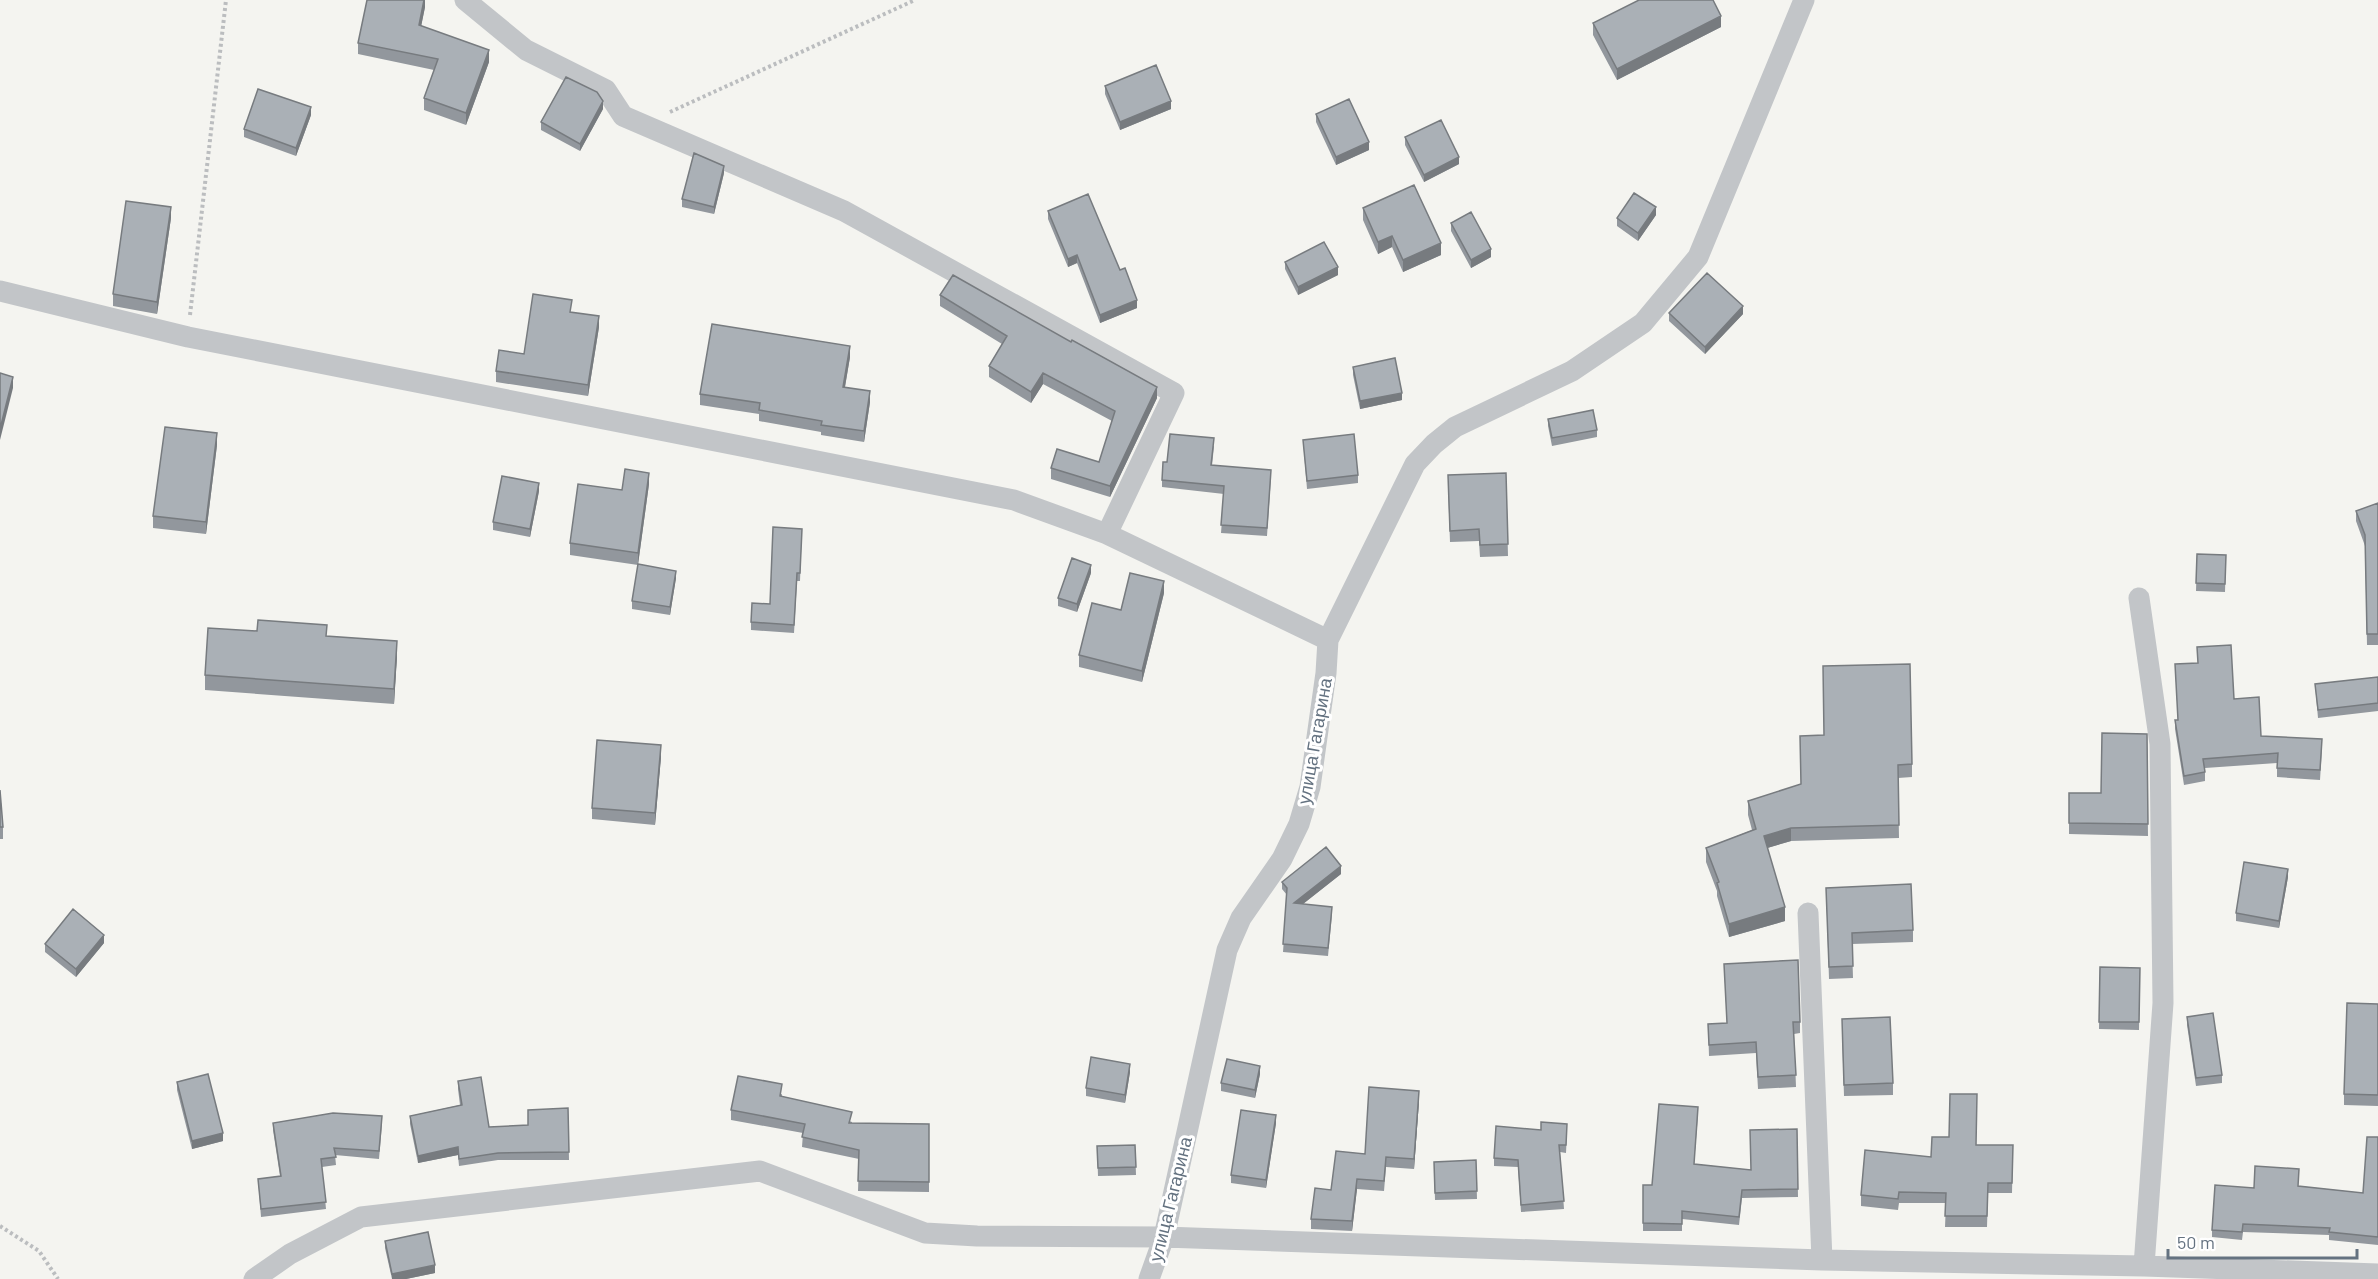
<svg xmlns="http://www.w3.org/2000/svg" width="2378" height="1279" viewBox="0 0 2378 1279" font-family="Barlow,sans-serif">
<rect width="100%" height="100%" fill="#f4f4f0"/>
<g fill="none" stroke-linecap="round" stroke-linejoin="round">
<path stroke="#bbbdbf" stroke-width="4" stroke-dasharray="3 3" stroke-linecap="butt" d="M 670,112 L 915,0
M 190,315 L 226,0
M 0,1226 L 39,1251 L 58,1279"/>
<path stroke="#c2c5c8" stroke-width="21" d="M 465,0 L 526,50 L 606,90 L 623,116 L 844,211 L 1174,393 L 1107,534
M 0,291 L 188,337 L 1014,500 L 1107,534 L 1328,640
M 2139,598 L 2160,744 L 2163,1003 L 2144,1266
M 1808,913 L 1822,1260
M 254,1279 L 290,1254 L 361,1217 L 760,1171 L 925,1233 L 977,1236 L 1164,1237 L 1822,1260 L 2144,1266 L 2378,1274
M 1149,1279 L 1164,1237 L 1227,950 L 1241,918 L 1282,859 L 1299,824 L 1310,787 L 1326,673 L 1328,640 L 1415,464 L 1434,444 L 1455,427 L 1572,371 L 1643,323 L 1698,257 L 1804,0"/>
</g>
<path fill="#92979d" d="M 425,0 L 425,7 L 421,26 L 489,62 L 466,125 L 424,110 L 424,98 L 434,70 L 358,54 L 358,43 Z
M 1593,23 L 1721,27 L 1617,80 L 1593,35 Z
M 1105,86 L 1171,109 L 1120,130 L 1105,94 Z
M 603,109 L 580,151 L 541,130 L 541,122 Z
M 1316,114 L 1369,150 L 1336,165 L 1316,122 Z
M 311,115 L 296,156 L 244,137 L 244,129 Z
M 1405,137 L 1459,164 L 1424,182 L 1405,145 Z
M 724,173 L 714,214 L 682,207 L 682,199 Z
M 1363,208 L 1441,255 L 1403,272 L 1392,247 L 1378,254 L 1363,220 Z
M 1048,211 L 1120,270 L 1137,308 L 1100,323 L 1077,263 L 1068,267 L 1048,219 Z
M 1656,215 L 1638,241 L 1617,226 L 1617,218 Z
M 171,218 L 157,314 L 113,306 L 113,294 Z
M 1451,223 L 1491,257 L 1471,268 L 1451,231 Z
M 1285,262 L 1338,275 L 1298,295 L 1285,269 Z
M 940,295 L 1157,398 L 1110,497 L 1051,479 L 1051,468 L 1099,462 L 1112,421 L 1043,384 L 1031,403 L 989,377 L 989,366 L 1002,344 L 940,306 Z
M 572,312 L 599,327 L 588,396 L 496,382 L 496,371 L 524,354 Z
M 1669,313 L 1743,314 L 1705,354 L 1669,321 Z
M 850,357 L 845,387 L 870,402 L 864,442 L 821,435 L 821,432 L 759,421 L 759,414 L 700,405 L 700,394 Z
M 1353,367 L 1402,400 L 1360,409 L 1353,375 Z
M 1548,419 L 1597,430 L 1597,437 L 1552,446 L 1548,426 Z
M 1303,440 L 1358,475 L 1358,483 L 1307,489 Z
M 217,445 L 206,534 L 153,528 L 153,516 Z
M 1214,446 L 1212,466 L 1271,477 L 1267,536 L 1221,533 L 1224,494 L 1162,487 L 1162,480 L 1167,462 Z
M 1506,473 L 1508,556 L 1480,557 L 1479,541 L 1450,542 L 1448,486 Z
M 649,484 L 638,564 L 676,578 L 670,615 L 632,609 L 632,601 L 638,565 L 570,555 L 570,543 L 622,490 Z
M 539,491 L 530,537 L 493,530 L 493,522 Z
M 2378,503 L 2378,645 L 2367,645 L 2365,546 L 2356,521 L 2356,511 Z
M 802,529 L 800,581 L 797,581 L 794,633 L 751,630 L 751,622 L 770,604 Z
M 2197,554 L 2226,555 L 2225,592 L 2196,591 Z
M 1091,573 L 1077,612 L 1058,606 L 1058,598 Z
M 1164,593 L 1142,682 L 1079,667 L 1079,655 L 1121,610 Z
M 327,636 L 397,656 L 394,704 L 205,690 L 205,675 Z
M 2175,664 L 2234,699 L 2261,736 L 2322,748 L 2320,780 L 2277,777 L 2277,763 L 2205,768 L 2205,781 L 2184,785 L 2175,729 L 2175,720 L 2178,720 Z
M 2378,677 L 2378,711 L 2318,718 L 2315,684 Z
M 2147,734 L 2148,836 L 2069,834 L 2069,793 L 2101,793 Z
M 1800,736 L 1912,764 L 1912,777 L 1898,778 L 1899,838 L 1791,841 L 1767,848 L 1785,921 L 1729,937 L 1717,896 L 1717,891 L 1706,862 L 1706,848 L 1752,830 L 1748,815 L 1748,801 L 1801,784 Z
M 661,757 L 655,825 L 592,819 L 592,808 Z
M 0,790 L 3,827 L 3,839 L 0,839 Z
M 1341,874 L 1303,904 L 1332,915 L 1328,956 L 1283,952 L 1287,895 L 1282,889 L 1282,882 Z
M 2288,877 L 2279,928 L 2236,921 L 2236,913 Z
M 1826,888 L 1913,930 L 1913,942 L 1852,944 L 1853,978 L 1829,979 Z
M 104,943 L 76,977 L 45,952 L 45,944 Z
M 1724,964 L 1800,1022 L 1800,1033 L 1794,1034 L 1796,1087 L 1758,1089 L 1756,1053 L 1709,1056 L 1708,1024 L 1727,1023 Z
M 2100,967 L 2140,968 L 2139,1030 L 2099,1029 Z
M 2378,1004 L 2378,1106 L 2344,1105 L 2344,1094 Z
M 2187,1017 L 2222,1075 L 2222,1083 L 2196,1086 L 2187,1025 Z
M 1842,1031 L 1893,1083 L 1893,1095 L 1844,1096 Z
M 1130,1072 L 1125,1103 L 1086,1096 L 1086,1088 Z
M 1260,1074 L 1255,1098 L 1221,1091 L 1221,1083 Z
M 458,1081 L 489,1127 L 528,1125 L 568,1108 L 569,1160 L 498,1160 L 459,1166 L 458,1155 L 418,1163 L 410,1124 L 410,1116 L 460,1105 L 458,1089 Z
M 177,1082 L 223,1141 L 192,1149 L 177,1090 Z
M 782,1094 L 782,1096 L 852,1122 L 852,1123 L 929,1124 L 929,1192 L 858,1191 L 859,1159 L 802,1147 L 803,1133 L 731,1120 L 731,1110 Z
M 1419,1101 L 1414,1169 L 1386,1167 L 1384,1191 L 1357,1189 L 1352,1231 L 1311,1229 L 1311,1219 L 1331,1190 Z
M 1698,1115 L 1694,1164 L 1751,1170 L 1797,1129 L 1798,1197 L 1742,1198 L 1739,1225 L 1682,1219 L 1682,1231 L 1643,1231 L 1643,1185 L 1652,1185 Z
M 273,1123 L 382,1124 L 379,1159 L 335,1155 L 336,1165 L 322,1167 L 326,1209 L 261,1217 L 258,1179 L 280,1176 L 273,1130 Z
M 1276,1123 L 1266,1188 L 1231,1183 L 1231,1175 Z
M 1567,1131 L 1566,1153 L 1560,1152 L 1564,1209 L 1521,1212 L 1518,1167 L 1494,1166 L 1494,1158 Z
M 2378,1137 L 2378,1245 L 2329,1240 L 2329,1235 L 2243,1232 L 2242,1240 L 2212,1237 L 2212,1230 L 2254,1188 L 2299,1186 L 2363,1193 Z
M 1135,1145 L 1136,1175 L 1098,1176 L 1097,1146 Z
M 1976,1145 L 2013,1145 L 2012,1193 L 1988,1193 L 1987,1227 L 1945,1227 L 1946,1203 L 1899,1203 L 1898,1210 L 1861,1206 L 1861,1195 L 1931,1157 Z
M 1476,1160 L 1477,1199 L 1435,1200 L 1434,1162 Z
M 385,1241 L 435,1273 L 406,1279 L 392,1279 L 385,1248 Z"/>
<path fill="#777b7f" d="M 424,0 L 425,0 L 425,7 L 419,37 L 419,25 Z
M 1721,16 L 1721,27 L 1617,80 L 1617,69 Z
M 489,50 L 489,62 L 466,125 L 466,113 Z
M 603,101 L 603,109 L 580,151 L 580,144 Z
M 1171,101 L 1171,109 L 1120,130 L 1120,122 Z
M 311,107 L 311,115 L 296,156 L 296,148 Z
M 1369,142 L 1369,150 L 1336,165 L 1336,157 Z
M 1459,157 L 1459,164 L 1424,182 L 1424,175 Z
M 724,166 L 724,173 L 714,214 L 714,207 Z
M 171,207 L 171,218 L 157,314 L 157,302 Z
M 1656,207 L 1656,215 L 1638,241 L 1638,233 Z
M 1392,236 L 1392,247 L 1378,254 L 1378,242 Z
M 1441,243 L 1441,255 L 1403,272 L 1403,260 Z
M 1491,249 L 1491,257 L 1471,268 L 1471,260 Z
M 1077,255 L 1077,263 L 1068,267 L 1068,259 Z
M 1338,267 L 1338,275 L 1298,295 L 1298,287 Z
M 1137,300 L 1137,308 L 1100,323 L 1100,315 Z
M 1743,306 L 1743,314 L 1705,354 L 1705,347 Z
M 599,316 L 599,327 L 588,396 L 588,385 Z
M 850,346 L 850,357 L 843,398 L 843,387 Z
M 1043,373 L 1043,384 L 1031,403 L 1031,392 Z
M 13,377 L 13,388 L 0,440 L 0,429 Z
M 1157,387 L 1157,398 L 1110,497 L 1110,486 Z
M 870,391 L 870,402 L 864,442 L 864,431 Z
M 1402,393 L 1402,400 L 1360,409 L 1360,401 Z
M 217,433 L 217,445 L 206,534 L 206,522 Z
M 649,473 L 649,484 L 638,565 L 638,553 Z
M 539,483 L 539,491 L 530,537 L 530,529 Z
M 1091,565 L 1091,573 L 1077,612 L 1077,604 Z
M 676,571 L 676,578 L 670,615 L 670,607 Z
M 1164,581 L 1164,593 L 1142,682 L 1142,671 Z
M 397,641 L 397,656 L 394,704 L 394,689 Z
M 661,745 L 661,757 L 655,825 L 655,813 Z
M 1791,828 L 1791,841 L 1764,849 L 1764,836 Z
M 1341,866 L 1341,874 L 1294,911 L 1294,903 Z
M 2288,869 L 2288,877 L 2279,928 L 2279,921 Z
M 1785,907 L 1785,921 L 1729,937 L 1729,924 Z
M 104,935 L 104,943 L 76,977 L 76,969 Z
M 1130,1064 L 1130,1072 L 1125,1103 L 1125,1095 Z
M 1260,1066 L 1260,1074 L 1255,1098 L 1255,1090 Z
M 1419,1091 L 1419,1101 L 1414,1169 L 1414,1159 Z
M 1276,1115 L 1276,1123 L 1266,1188 L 1266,1180 Z
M 223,1133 L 223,1141 L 192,1149 L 192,1141 Z
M 458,1147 L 458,1155 L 418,1163 L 418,1156 Z
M 1357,1179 L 1357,1189 L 1352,1231 L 1352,1221 Z
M 435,1265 L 435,1273 L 406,1279 L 392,1279 L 392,1274 Z"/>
<path fill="#aab0b6" stroke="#777b7f" stroke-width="1.5" d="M 367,0 L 424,0 L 419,25 L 489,50 L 466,113 L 424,98 L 438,59 L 358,43 Z
M 1639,0 L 1713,0 L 1721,16 L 1617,69 L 1593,23 Z
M 1156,65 L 1171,101 L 1120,122 L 1105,86 Z
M 566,77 L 597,92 L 603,101 L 580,144 L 541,122 Z
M 258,89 L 311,107 L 296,148 L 244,129 Z
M 1349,99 L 1369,142 L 1336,157 L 1316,114 Z
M 1441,120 L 1459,157 L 1424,175 L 1405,137 Z
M 694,153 L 724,166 L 714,207 L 682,199 Z
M 1414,185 L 1441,243 L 1403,260 L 1392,236 L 1378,242 L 1363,208 Z
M 1634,193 L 1656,207 L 1638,233 L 1617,218 Z
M 1088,194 L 1120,270 L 1125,268 L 1137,300 L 1100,315 L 1077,255 L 1068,259 L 1048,211 Z
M 126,201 L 171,207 L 157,302 L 113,294 Z
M 1471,212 L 1491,249 L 1471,260 L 1451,223 Z
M 1324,242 L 1338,267 L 1298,287 L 1285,262 Z
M 1707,273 L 1743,306 L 1705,347 L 1669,313 Z
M 953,275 L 1071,342 L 1072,340 L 1157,387 L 1110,486 L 1051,468 L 1057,449 L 1099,462 L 1115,411 L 1043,373 L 1031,392 L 989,366 L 1007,336 L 940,295 Z
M 533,294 L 572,300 L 570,312 L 599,316 L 588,385 L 496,371 L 499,350 L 524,354 Z
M 712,324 L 850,346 L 843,387 L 870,391 L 864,431 L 821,425 L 822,421 L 759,410 L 760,403 L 700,394 Z
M 1395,358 L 1402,393 L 1360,401 L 1353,367 Z
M 0,373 L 13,377 L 0,429 Z
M 1593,410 L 1597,430 L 1552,438 L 1548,419 Z
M 165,427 L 217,433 L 206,522 L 153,516 Z
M 1170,434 L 1214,438 L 1211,465 L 1271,470 L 1267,528 L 1221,525 L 1224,486 L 1162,480 L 1163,462 L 1167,462 Z
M 1354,434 L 1358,475 L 1307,481 L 1303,440 Z
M 625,469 L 649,473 L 638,553 L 570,543 L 578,484 L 622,490 Z
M 1506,473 L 1508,544 L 1480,545 L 1479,529 L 1450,531 L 1448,475 Z
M 502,476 L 539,483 L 530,529 L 493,522 Z
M 2378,503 L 2378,634 L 2367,634 L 2365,535 L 2356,511 Z
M 773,527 L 802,529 L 800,573 L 797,573 L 794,625 L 751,622 L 752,603 L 770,604 Z
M 2197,554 L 2226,555 L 2225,584 L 2196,583 Z
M 1072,558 L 1091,565 L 1077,604 L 1058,598 Z
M 638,564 L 676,571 L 670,607 L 632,601 Z
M 1130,573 L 1164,581 L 1142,671 L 1079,655 L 1092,603 L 1121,610 Z
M 258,620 L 327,625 L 326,636 L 397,641 L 394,689 L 205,675 L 208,628 L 257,631 Z
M 2231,645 L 2234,699 L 2259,697 L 2261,736 L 2322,739 L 2320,770 L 2277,768 L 2278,753 L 2203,759 L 2205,772 L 2184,776 L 2175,720 L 2178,720 L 2175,664 L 2198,663 L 2197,647 Z
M 1910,664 L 1912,764 L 1898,765 L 1899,825 L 1791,828 L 1764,836 L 1785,907 L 1729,924 L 1717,883 L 1719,882 L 1706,848 L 1756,829 L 1748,801 L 1801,784 L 1800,736 L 1824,735 L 1823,666 Z
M 2378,677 L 2378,703 L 2318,710 L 2315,684 Z
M 2102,733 L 2147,734 L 2148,824 L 2069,823 L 2069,793 L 2101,793 Z
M 597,740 L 661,745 L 655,813 L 592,808 Z
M 0,790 L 3,827 L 0,827 Z
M 1326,847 L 1341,866 L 1294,903 L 1332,907 L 1328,948 L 1283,944 L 1287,888 L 1282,882 Z
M 2244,862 L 2288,869 L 2279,921 L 2236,913 Z
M 1911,884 L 1913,930 L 1852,933 L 1853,966 L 1829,967 L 1826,888 Z
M 73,909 L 104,935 L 76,969 L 45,944 Z
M 1798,960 L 1800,1022 L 1793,1022 L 1796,1075 L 1758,1077 L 1756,1042 L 1709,1045 L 1708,1024 L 1727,1023 L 1724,964 Z
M 2100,967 L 2140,968 L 2139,1022 L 2099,1022 Z
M 2347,1003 L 2378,1004 L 2378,1095 L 2344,1094 Z
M 2213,1013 L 2222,1075 L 2196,1078 L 2187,1017 Z
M 1890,1017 L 1893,1083 L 1844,1085 L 1842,1019 Z
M 1091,1057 L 1130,1064 L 1125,1095 L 1086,1088 Z
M 1227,1059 L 1260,1066 L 1255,1090 L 1221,1083 Z
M 208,1074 L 223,1133 L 192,1141 L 177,1082 Z
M 738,1076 L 782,1084 L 780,1096 L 852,1112 L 849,1123 L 929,1124 L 929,1182 L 858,1181 L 859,1150 L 802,1137 L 805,1124 L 731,1110 Z
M 481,1077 L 489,1127 L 528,1125 L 528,1110 L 568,1108 L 569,1152 L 498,1153 L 459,1159 L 458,1147 L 418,1156 L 410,1116 L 462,1105 L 458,1081 Z
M 1369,1087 L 1419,1091 L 1414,1159 L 1386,1157 L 1384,1181 L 1357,1179 L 1352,1221 L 1311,1219 L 1315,1188 L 1331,1190 L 1336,1151 L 1365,1154 Z
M 1950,1094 L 1977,1094 L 1976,1145 L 2013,1145 L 2012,1183 L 1988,1183 L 1987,1216 L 1945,1216 L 1946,1193 L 1899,1192 L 1898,1199 L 1861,1195 L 1865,1150 L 1931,1157 L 1932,1137 L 1949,1137 Z
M 1659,1104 L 1698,1107 L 1694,1164 L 1751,1170 L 1750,1130 L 1797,1129 L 1798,1189 L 1742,1190 L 1739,1217 L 1682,1211 L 1682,1224 L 1643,1223 L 1643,1185 L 1652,1185 Z
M 1241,1110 L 1276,1115 L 1266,1180 L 1231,1175 Z
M 333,1113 L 382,1116 L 379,1151 L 334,1148 L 336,1157 L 321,1159 L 326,1202 L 261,1209 L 258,1179 L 281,1176 L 273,1123 Z
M 1541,1122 L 1567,1124 L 1566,1145 L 1559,1145 L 1564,1201 L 1521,1205 L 1518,1160 L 1494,1158 L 1496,1126 L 1541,1130 Z
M 2367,1137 L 2378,1137 L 2378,1237 L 2329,1232 L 2330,1228 L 2243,1224 L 2242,1232 L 2212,1230 L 2215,1185 L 2254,1188 L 2255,1166 L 2299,1169 L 2298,1186 L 2363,1193 Z
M 1135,1145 L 1136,1167 L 1098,1168 L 1097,1146 Z
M 1476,1160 L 1477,1191 L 1435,1193 L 1434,1162 Z
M 428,1232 L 435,1265 L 392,1274 L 385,1241 Z"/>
<g text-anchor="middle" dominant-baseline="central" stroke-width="6" stroke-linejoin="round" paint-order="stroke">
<g font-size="18" fill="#647280" stroke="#fff">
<text transform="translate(1314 741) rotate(-80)">улица Гагарина</text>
<text transform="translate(1170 1199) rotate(-76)">улица Гагарина</text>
</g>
</g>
<path d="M2168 1249v9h189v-9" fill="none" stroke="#647280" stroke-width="3"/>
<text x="2177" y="1249" font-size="18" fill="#647280" stroke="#ffffff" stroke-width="4.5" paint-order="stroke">50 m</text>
</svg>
